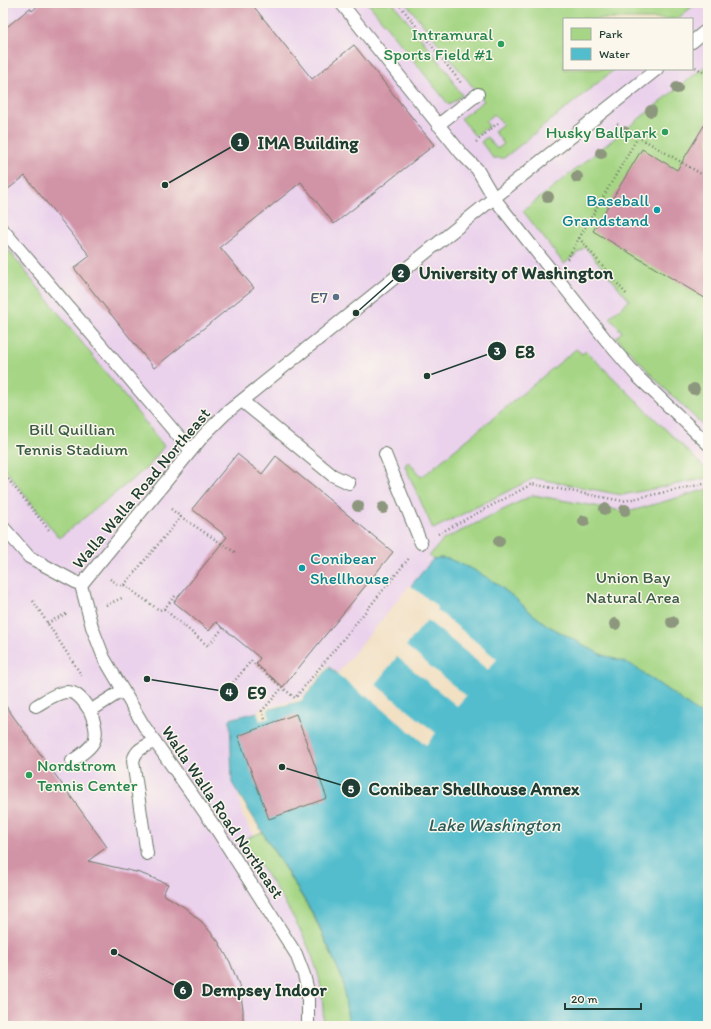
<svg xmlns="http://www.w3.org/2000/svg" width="711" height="1029" viewBox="0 0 711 1029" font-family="Itim,sans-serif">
<rect width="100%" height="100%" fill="#fbf7ec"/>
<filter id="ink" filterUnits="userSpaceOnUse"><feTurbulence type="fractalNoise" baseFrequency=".025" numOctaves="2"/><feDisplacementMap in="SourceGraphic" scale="8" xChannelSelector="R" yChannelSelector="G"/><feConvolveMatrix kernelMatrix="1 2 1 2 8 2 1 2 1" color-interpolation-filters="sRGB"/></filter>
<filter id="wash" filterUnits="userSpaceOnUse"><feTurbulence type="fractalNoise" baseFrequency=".012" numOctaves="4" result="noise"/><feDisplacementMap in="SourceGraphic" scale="16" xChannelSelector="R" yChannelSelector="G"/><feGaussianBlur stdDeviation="0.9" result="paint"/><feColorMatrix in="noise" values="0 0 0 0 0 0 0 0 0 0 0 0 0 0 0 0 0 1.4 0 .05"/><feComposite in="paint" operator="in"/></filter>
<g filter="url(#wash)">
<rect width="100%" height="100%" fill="#f2e0c3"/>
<path fill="#ead1ec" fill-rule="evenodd" d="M 3,3 L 708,3 L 708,720 L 669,691 L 433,559 L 338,673 L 328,666 L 303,696 L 292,703 L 238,787 L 239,799 L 243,817 L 289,897 L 342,1026 L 3,1026 ZM 564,19 L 692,19 L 692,69 L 564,69 Z"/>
<path fill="#a6d685" stroke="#628a5c" d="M 368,3 L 393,3 L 450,75 L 455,86 L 462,95 L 449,105 Z
M 406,3 L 697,3 L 677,19 L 564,19 L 564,69 L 615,69 L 504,158 L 493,158 L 481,142 L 487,137 L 497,149 L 504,144 L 494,131 L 503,124 L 494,114 L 485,121 L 489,126 L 475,136 L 461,118 L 484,101 Z
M 708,64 L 708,430 L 667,391 L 616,337 L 622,332 L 610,317 L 629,300 L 585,247 L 564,264 L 523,211 Z
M 3,243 L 164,446 L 149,466 L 59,538 L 3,467 Z
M 576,349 L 582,354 L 586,351 L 708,471 L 708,478 L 622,495 L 534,478 L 433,529 L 405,466 L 408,461 L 421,477 L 427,473 Z
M 708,489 L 708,720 L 669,691 L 630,664 L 600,654 L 547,625 L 530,612 L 515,598 L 493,581 L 474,570 L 449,559 L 440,558 L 433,559 L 429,556 L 443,540 L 533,495 L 628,512 Z
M 262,832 L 313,915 L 342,978 L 349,1026 L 323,1026 C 324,1012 322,987 318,974 C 304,925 271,882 243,840 Z"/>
<path fill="#52bdcd" stroke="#387d80" d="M 440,558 L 449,559 L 474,570 L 493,581 L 515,598 L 530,612 L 547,625 L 600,654 L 630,664 L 669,691 L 708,720 L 708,1026 L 349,1026 L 342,978 L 314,915 L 232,783 L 230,719 L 301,701 L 329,667 L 338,674 L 433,559 Z"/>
<path fill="#f2e0c3" d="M 410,585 L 438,607 L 437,610 L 497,659 L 488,670 L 427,620 L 406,646 L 466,696 L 457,706 L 397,657 L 375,684 L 436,733 L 426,745 L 366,695 L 364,696 L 337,674 Z
M 327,666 L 329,667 L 301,701 L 268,709 L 269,718 L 260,721 L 257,712 L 259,709 L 300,699 Z"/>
<g id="blocks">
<path fill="#d193a6" d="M 41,3 L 251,3 L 312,79 L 354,45 L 434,145 L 334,224 L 301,182 L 220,247 L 254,288 L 154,368 L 74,268 L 90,256 L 25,176 L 3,193 L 3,30 L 30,8 L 32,11 Z
M 708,119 L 708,300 L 593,231 L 642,149 L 677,170 Z
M 237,454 L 262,474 L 276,456 L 393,552 L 283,687 L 256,664 L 260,658 L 216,622 L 209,631 L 174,602 L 227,537 L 192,509 Z
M 3,702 L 107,847 L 88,861 L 140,873 L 168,884 L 163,894 L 184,907 L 202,922 L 218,941 L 230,962 L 239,985 L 243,1009 L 243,1026 L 3,1026 Z
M 296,714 L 327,798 L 269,819 L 238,736 Z"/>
</g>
</g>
<g filter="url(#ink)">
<use href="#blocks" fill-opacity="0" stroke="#697666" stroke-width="1"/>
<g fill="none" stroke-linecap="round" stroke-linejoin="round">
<g stroke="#697666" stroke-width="14">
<path id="service" d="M 341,3 L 461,153 L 477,169 L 494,198 L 606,340 L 637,376 L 708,444
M 692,42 L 708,29
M 438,125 L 478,94
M 3,230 L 191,451
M 242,401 L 332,475 L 349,483
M 385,454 L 421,543
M 3,527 L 29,557 L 81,585
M 81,585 L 204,435 L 225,414 L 494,198 L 657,69
M 81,585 L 92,627 L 104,658 L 144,726 L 217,830 L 296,954 L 304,975 L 308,991 L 308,1026
M 36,706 C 45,701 62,688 73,693 C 81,696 86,705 90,711
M 72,761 C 95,745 102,740 90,711 L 123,690
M 147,854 L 133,761 C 136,748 145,747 155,741"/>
</g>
<path stroke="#697666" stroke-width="2.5" stroke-dasharray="1 3" stroke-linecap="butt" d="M 398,3 L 461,83
M 692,65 L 708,75
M 617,124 L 708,178
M 476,142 L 500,121
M 579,238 L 627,295
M 567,259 L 638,137
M 3,473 L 49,530
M 171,509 L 181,517 L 236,553
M 438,534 L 532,484 L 623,501 L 708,483
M 110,579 L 119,585 L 124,585 L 181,517
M 124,585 L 159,610 L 164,609 L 208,646 L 223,628
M 33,601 L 82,676
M 106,605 L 122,598
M 164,609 L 176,595
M 47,623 L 68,613
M 223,695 L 251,661 L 295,698 L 410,557
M 265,719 L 262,711 L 282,688"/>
<use href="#service" stroke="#fff" stroke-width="12"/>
</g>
<g fill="#8d977d">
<circle cx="677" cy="88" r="6"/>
<circle cx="651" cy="111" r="6"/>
<circle cx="624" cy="132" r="6"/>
<circle cx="601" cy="153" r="6"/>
<circle cx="577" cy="177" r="6"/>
<circle cx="548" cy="197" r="6"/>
<circle cx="694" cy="389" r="6"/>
<circle cx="358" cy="506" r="6"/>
<circle cx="383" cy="508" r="6"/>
<circle cx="605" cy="509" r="6"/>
<circle cx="625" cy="510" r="6"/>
<circle cx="584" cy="521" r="6"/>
<circle cx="499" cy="541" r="6"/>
<circle cx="672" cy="622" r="6"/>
<circle cx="615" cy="624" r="6"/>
</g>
</g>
<g fill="#2e9e5b" stroke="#fbf7ec" stroke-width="1.5">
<circle cx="501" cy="44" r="4"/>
<circle cx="665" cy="132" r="4"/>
<circle cx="29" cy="775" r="4"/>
</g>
<g fill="#0f9aa8" stroke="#fbf7ec" stroke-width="1.5">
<circle cx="657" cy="210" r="4"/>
<circle cx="302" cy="568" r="4"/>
</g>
<circle fill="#5c6f8a" stroke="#fbf7ec" stroke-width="1.5" cx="336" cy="297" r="4"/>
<g text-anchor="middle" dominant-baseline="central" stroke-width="3" stroke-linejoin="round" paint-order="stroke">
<g font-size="17" fill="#27864d" stroke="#fbf7ec" text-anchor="end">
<text x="493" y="34">Intramural<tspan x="493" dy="20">Sports Field #1</tspan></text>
<text x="657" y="132">Husky Ballpark</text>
<text x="37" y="765" text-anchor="start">Nordstrom<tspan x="37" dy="20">Tennis Center</tspan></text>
</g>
<g font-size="17" fill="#0d838f" stroke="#fbf7ec" text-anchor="end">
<text x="649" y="200">Baseball<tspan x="649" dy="20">Grandstand</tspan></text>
<text x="310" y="558" text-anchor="start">Conibear<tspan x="310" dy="20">Shellhouse</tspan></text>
</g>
<g font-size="17" fill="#4e5e75" stroke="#fbf7ec" text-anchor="end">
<text x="328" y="297">E7</text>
</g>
<g font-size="17" fill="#3a5c44" stroke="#fbf7ec">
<text x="72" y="429">Bill Quillian<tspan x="72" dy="20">Tennis Stadium</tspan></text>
<text x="633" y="577">Union Bay<tspan x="633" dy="20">Natural Area</tspan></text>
</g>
<g font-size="17" fill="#1f3d34" stroke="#fbf7ec">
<text transform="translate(141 488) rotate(-50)">Walla Walla Road Northeast</text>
<text transform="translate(223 812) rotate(56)">Walla Walla Road Northeast</text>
</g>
<g font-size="18" font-style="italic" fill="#2c5d5a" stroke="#fbf7ec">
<text x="494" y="825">Lake Washington</text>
</g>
</g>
<path fill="none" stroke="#1f3d34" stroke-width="1.5" d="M165 185L240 142M356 313L401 273M427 376L497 351M147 679L229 692M282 767L351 788M114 952L183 990"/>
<g fill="#1f3d34" stroke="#fbf7ec" stroke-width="1.5">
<circle cx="165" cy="185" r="4"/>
<circle cx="356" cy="313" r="4"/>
<circle cx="427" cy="376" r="4"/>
<circle cx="147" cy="679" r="4"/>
<circle cx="282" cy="767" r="4"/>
<circle cx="114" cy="952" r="4"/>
<circle cx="240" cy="142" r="10"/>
<circle cx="401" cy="273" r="10"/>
<circle cx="497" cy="351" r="10"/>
<circle cx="229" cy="692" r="10"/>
<circle cx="351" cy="788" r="10"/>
<circle cx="183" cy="990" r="10"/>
</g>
<g font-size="12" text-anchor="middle" font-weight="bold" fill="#fff">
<text x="240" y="146">1</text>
<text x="401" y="277">2</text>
<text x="497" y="355">3</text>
<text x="229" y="696">4</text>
<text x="351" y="793">5</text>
<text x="183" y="994">6</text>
</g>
<g font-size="18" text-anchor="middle" font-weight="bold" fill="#1f3d34" stroke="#fbf7ec" stroke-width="3" stroke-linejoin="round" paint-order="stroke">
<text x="308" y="149">IMA Building</text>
<text x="516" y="279">University of Washington</text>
<text x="525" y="358">E8</text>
<text x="257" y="699">E9</text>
<text x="474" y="795">Conibear Shellhouse Annex</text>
<text x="264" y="996">Dempsey Indoor</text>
</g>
<rect width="711" height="1029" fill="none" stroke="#fbf7ec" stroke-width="16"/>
<rect x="563" y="18" width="130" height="52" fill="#fbf7ec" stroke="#a3ada2"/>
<rect x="571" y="28" width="20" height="12" fill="#a6d685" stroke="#a3ada2"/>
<text x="599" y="38" font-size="12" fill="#1f3d34">Park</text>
<rect x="571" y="48" width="20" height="12" fill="#52bdcd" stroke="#a3ada2"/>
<text x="599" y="58" font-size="12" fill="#1f3d34">Water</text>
<path d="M565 1003v6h76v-6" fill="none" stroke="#1f3d34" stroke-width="2"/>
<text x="571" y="1003" font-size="12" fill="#1f3d34" stroke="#fbf7ec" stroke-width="3" paint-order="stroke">20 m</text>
</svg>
